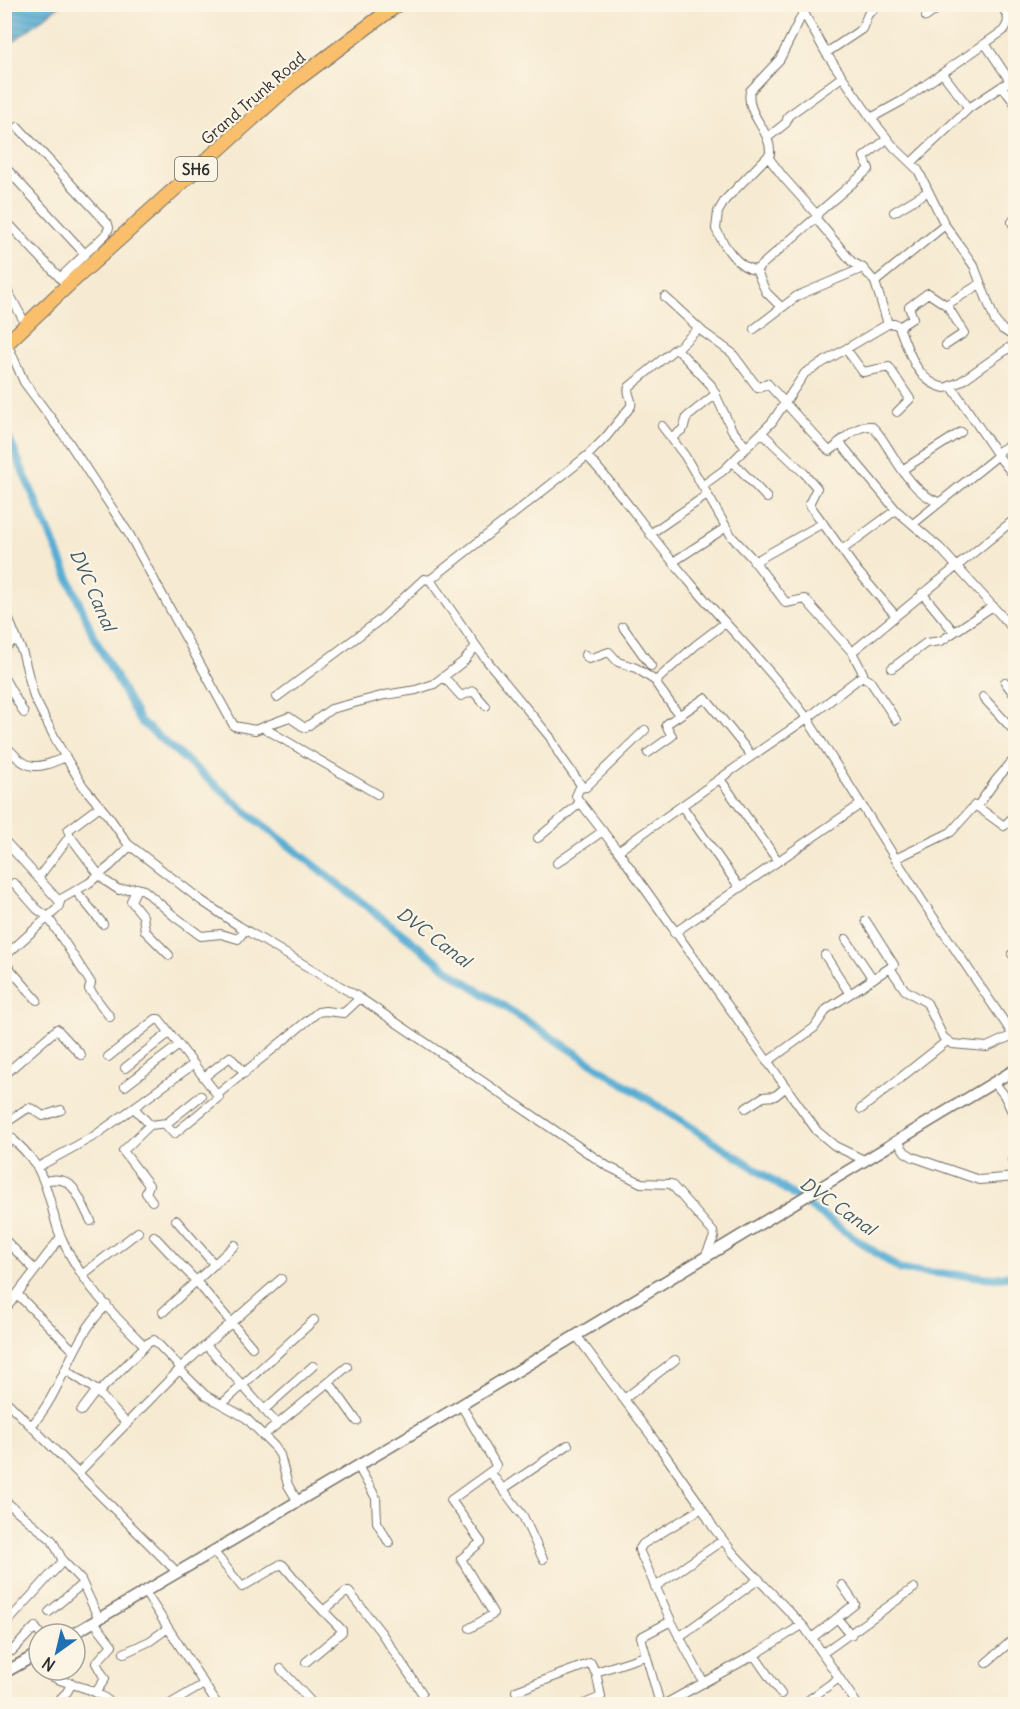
<svg xmlns="http://www.w3.org/2000/svg" width="1020" height="1709" viewBox="0 0 1020 1709" font-family="Delius,sans-serif">
<defs>
<pattern id="water-rules" width="6" height="5" patternUnits="userSpaceOnUse" patternTransform="scale(1.5)"><rect width="6" height="5" fill="#58add4"/><path d="M0 2.5h6" fill="none" stroke="#498dac"/></pattern>
</defs>
<rect width="100%" height="100%" fill="#fcf5e5"/>
<filter id="ink" filterUnits="userSpaceOnUse"><feTurbulence type="fractalNoise" baseFrequency=".0167" numOctaves="2"/><feDisplacementMap in="SourceGraphic" scale="12" xChannelSelector="R" yChannelSelector="G"/><feConvolveMatrix kernelMatrix="1 2 1 2 8 2 1 2 1" color-interpolation-filters="sRGB"/></filter>
<filter id="wash" filterUnits="userSpaceOnUse"><feTurbulence type="fractalNoise" baseFrequency=".008" numOctaves="4" result="noise"/><feDisplacementMap in="SourceGraphic" scale="24" xChannelSelector="R" yChannelSelector="G"/><feGaussianBlur stdDeviation="1.35" result="paint"/><feColorMatrix in="noise" values="0 0 0 0 0 0 0 0 0 0 0 0 0 0 0 0 0 1.4 0 .05"/><feComposite in="paint" operator="in"/></filter>
<g filter="url(#wash)">
<rect width="100%" height="100%" fill="#f6ead2"/>
<path fill="url(#water-rules)" stroke="#426c80" stroke-width="1.5" d="M 5,4 L 60,4 L 60,5 L 5,48 Z"/>
<g fill="none" stroke-linecap="round" stroke-linejoin="round">
<path stroke="#58add4" stroke-width="8" d="M 4,427 L 94,637 L 139,720 L 255,819 L 455,975 L 747,1163 L 901,1270 L 995,1278 L 1016,1274"/>
</g>
</g>
<g filter="url(#ink)">
<g fill="none" stroke-linecap="round" stroke-linejoin="round">
<g stroke="#726e65" stroke-width="10">
<path id="minor" d="M 799,4 L 826,53 L 871,118 L 894,147 L 918,170 L 945,225 L 974,266 L 995,321 L 1002,329 L 1016,338
M 926,17 L 944,4
M 986,45 L 1010,81
M 826,53 L 862,29 L 868,14 L 879,4
M 943,74 L 969,108
M 1002,86 L 1016,105
M 871,118 L 902,101 L 1003,31 C 1012,20 1007,14 1000,4
M 18,127 L 108,224 L 109,228 L 106,234 L 60,278
M 767,138 L 786,123 L 788,116 L 842,77
M 768,157 L 784,178 L 817,215
M 912,162 L 969,108 L 1016,77
M 4,166 L 85,254
M 894,212 L 927,192
M 1016,217 L 1012,222 L 1016,230
M 4,219 L 63,281
M 816,220 L 818,213 L 869,169 L 864,157 L 887,139
M 756,270 L 766,292 L 781,307
M 875,282 L 945,225
M 4,284 L 26,325
M 665,297 L 703,332 L 732,353 L 758,388 L 767,383 L 828,450 L 830,451 L 840,443 L 896,510 L 940,548 L 1016,632
M 888,324 L 896,324 L 899,327 C 909,351 916,382 945,388 L 960,382 L 1016,343
M 899,327 L 913,318 L 909,307 L 928,293 L 946,305 L 980,284
M 754,329 L 797,296 L 863,268
M 7,343 L 24,382 L 68,441 L 129,534 L 234,726 L 255,730 L 289,717 L 305,728 L 331,709 L 385,695 L 416,690 L 434,684 L 464,661 L 476,646
M 946,345 L 964,333 L 947,305
M 678,348 L 699,328
M 846,349 L 863,372 L 889,367 L 910,399 L 897,412
M 952,387 L 999,457
M 662,426 L 685,456 L 732,537 L 751,557 L 786,603 L 805,599 L 852,652 L 863,673 L 862,676 L 809,717 L 811,725 L 921,899 L 1016,1039
M 762,433 L 804,473 L 817,488 L 809,504 L 855,568 L 895,615
M 672,438 L 683,429 L 687,417 L 716,394
M 838,443 C 848,436 858,425 871,426 C 878,431 883,440 888,448 C 900,467 915,494 938,502
M 587,456 L 606,437 L 631,406 C 633,399 626,394 629,387 L 676,348 L 711,385 L 732,430 L 747,448
M 996,457 L 1001,450 L 1016,441
M 733,462 L 767,498
M 902,470 L 961,432
M 702,486 L 724,470 L 772,422 L 805,373 L 888,324 L 875,282 L 863,268 L 852,262 L 818,221 L 813,220 L 756,270 C 738,269 723,244 716,229 L 718,212 L 725,200 L 770,154 C 772,131 745,114 750,91 L 780,59 L 803,13
M 913,524 L 996,457 L 999,457 L 1016,478
M 650,534 L 707,495
M 842,550 L 896,510
M 673,562 L 725,528
M 754,562 L 823,523
M 922,593 L 954,632
M 4,608 L 23,654 L 34,697 L 59,746 L 83,786 L 109,817 L 128,844 L 202,901 L 239,926 L 360,998 L 607,1166 L 641,1183 L 671,1184 L 713,1232 L 714,1237 L 705,1257
M 623,627 L 651,666
M 4,649 L 16,638
M 852,652 L 1016,518
M 585,655 L 589,659 L 609,652 L 618,662 L 636,668 L 657,682
M 892,668 L 926,643 L 941,641 L 993,606
M 862,676 L 870,681 L 896,720
M 444,677 L 461,696 L 473,691 L 486,706
M 4,678 L 24,713
M 1005,682 L 1016,697
M 277,697 L 381,619 L 424,579 L 430,580
M 983,697 L 1016,733
M 679,715 L 657,685 L 658,679 L 696,645 L 725,623
M 807,718 C 771,669 727,627 688,580 C 653,540 623,494 587,456 L 430,580 L 484,657 L 550,737 L 559,754 L 581,785 L 576,796 L 577,798 L 618,851 L 817,1131 L 835,1146 L 864,1160
M 264,728 L 377,794
M 4,743 C 27,772 35,770 66,757
M 648,753 L 672,736 L 666,725 L 668,723 L 705,698 L 752,756
M 720,779 L 778,861
M 580,788 L 586,787 L 645,730
M 682,806 L 740,888
M 977,807 L 996,780 L 1016,757
M 70,836 L 99,875 L 107,882 L 119,890 L 137,888 L 144,890 L 174,916 L 201,936 L 221,934 L 238,939 L 245,930
M 538,838 L 580,803
M 4,840 L 59,901
M 618,851 L 752,756 L 809,717
M 895,859 L 951,832 L 975,805 L 1004,826 L 1016,814
M 557,863 L 603,831
M 38,878 L 70,836 L 68,830 L 100,806
M 14,883 L 37,909 L 48,917 L 91,983 L 89,989 L 110,1017
M 137,888 L 131,901 L 143,916 L 145,931 L 169,955
M 76,891 L 103,924
M 674,933 L 861,804
M 846,939 L 873,979
M 1012,954 L 1016,959
M 825,955 L 850,994
M 4,957 L 58,908 L 61,899 L 89,883 L 110,866 L 130,846
M 4,962 L 37,1000
M 890,968 L 905,990 L 927,1003 L 943,1037 L 952,1044 L 987,1047 L 1013,1035
M 108,1057 L 156,1019 L 159,1019 L 219,1097 L 174,1134 L 165,1124
M 767,1062 L 814,1028 L 827,1009 L 894,965 L 866,921
M 125,1068 L 169,1033
M 4,1075 L 57,1029 L 81,1055
M 204,1077 L 230,1057 L 245,1073
M 994,1082 L 1004,1095 L 1016,1120
M 125,1086 L 179,1045
M 218,1094 L 318,1012 L 325,1011 L 344,1013 L 360,998
M 133,1108 L 194,1064
M 746,1108 L 763,1097 L 775,1096 L 785,1088
M 861,1109 L 947,1041
M 4,1124 L 28,1108 L 33,1109 L 43,1116 L 61,1110
M 150,1125 L 123,1151 L 149,1185 L 146,1193 L 152,1201
M 4,1132 C 35,1157 42,1170 52,1208 C 55,1219 57,1230 62,1239 C 80,1280 113,1315 144,1345 L 154,1340 L 181,1368 L 78,1473
M 897,1140 L 905,1152 L 913,1157 L 979,1180 L 1016,1177
M 4,1146 L 13,1139
M 1012,1160 L 1016,1158
M 38,1167 L 94,1136 L 132,1109 L 135,1109 L 150,1125 L 167,1123 L 201,1096
M 45,1181 C 75,1173 78,1198 91,1221
M 176,1220 L 214,1264
M 154,1236 L 196,1281 L 252,1347
M 4,1239 L 35,1270
M 82,1275 L 138,1232
M 18,1295 L 74,1351
M 4,1311 L 61,1237
M 163,1312 L 235,1245
M 576,1335 L 658,1445 L 699,1503 L 713,1527 L 734,1554 L 805,1628 L 857,1704
M 206,1345 L 277,1424
M 181,1367 L 281,1279
M 66,1370 L 96,1390 L 127,1424
M 180,1370 L 205,1395 L 246,1418 L 274,1446 L 280,1455 L 288,1485 L 298,1502
M 329,1382 L 357,1421
M 99,1392 L 145,1346
M 4,1399 L 178,1573
M 624,1399 L 675,1360
M 222,1404 L 314,1320
M 461,1405 L 496,1465 L 494,1469 L 451,1500 L 481,1542 L 461,1559 L 493,1613 L 492,1615 L 470,1628
M 264,1410 L 313,1366
M 81,1411 L 97,1390
M 31,1426 C 64,1390 71,1338 107,1305
M 263,1436 L 347,1367
M 358,1466 L 376,1498 L 377,1522 L 389,1543
M 490,1472 L 523,1516 L 543,1559
M 503,1489 L 568,1445
M 4,1500 L 52,1540 L 63,1561 L 81,1580 L 99,1619
M 702,1508 L 643,1544 L 639,1550 L 671,1621 L 704,1683
M 214,1552 L 242,1587 L 281,1564 L 283,1565 L 311,1598 L 342,1630 L 342,1632 L 306,1662
M 655,1587 L 723,1540
M 145,1592 L 217,1704
M 323,1611 L 346,1592 L 349,1592 L 380,1631 L 422,1693
M 49,1612 L 82,1584
M 837,1618 L 851,1635
M 94,1622 L 112,1645 L 96,1663 L 105,1679 L 96,1692
M 4,1626 L 63,1561
M 679,1637 L 759,1579
M 812,1638 L 855,1604 L 842,1585
M 4,1646 L 12,1651 L 35,1627 L 40,1634
M 124,1653 L 150,1641 L 168,1628
M 823,1653 L 914,1588
M 754,1655 L 781,1694
M 986,1663 L 1016,1637
M 281,1669 L 313,1704
M 41,1670 C 64,1687 90,1683 112,1704
M 516,1691 L 591,1663 L 595,1672
M 55,1704 L 67,1692 L 72,1683
M 170,1704 L 204,1684
M 584,1704 L 601,1697 L 596,1672 L 645,1656
M 660,1704 L 641,1637 L 671,1621
M 665,1704 L 759,1652 L 802,1625
M 803,1704 L 839,1678"/>
</g>
<g stroke="#726e65" stroke-width="13">
<path id="tertiary" d="M 73,1634 L 461,1405 L 1016,1069
M 4,1673 L 39,1653"/>
</g>
<g stroke="#726e65" stroke-width="16">
<path id="primary" d="M 4,346 L 67,286 L 291,84 L 398,4"/>
</g>
<use href="#minor" stroke="#fff" stroke-width="8"/>
<use href="#tertiary" stroke="#fff" stroke-width="10"/>
<use href="#primary" stroke="#f9bf6d" stroke-width="14"/>
</g>
</g>
<g text-anchor="middle" dominant-baseline="central" stroke-width="4.5" stroke-linejoin="round" paint-order="stroke">
<rect fill="#fcf5e5" stroke="#6a6863" stroke-width="1.5" x="175" y="157" width="42" height="24" rx="4.5"/>
<g font-size="15" font-weight="bold" fill="#2b2b2b">
<text x="196" y="169">SH6</text>
</g>
<g font-size="16" fill="#2b2b2b" stroke="#fcf5e5">
<text transform="translate(253 98) rotate(-41)">Grand Trunk Road</text>
</g>
<g font-size="18" font-style="italic" fill="#3b5866" stroke="#fcf5e5">
<text transform="translate(93 590) rotate(66)">DVC Canal</text>
<text transform="translate(434 937) rotate(37)">DVC Canal</text>
<text transform="translate(838 1206) rotate(35)">DVC Canal</text>
</g>
</g>
<rect width="1020" height="1709" fill="none" stroke="#fcf5e5" stroke-width="24"/>
<g transform="translate(57 1652) rotate(214)"><circle r="28" fill="#fcf5e5" stroke="#a8a49b" stroke-width="1.5"/>
<path d="M0-4.5L10 22L0 15L-10 22Z" fill="#1f6fb2"/>
<text y="-9" font-size="16" font-weight="bold" text-anchor="middle" fill="#2b2b2b">N</text>
</g>
</svg>
